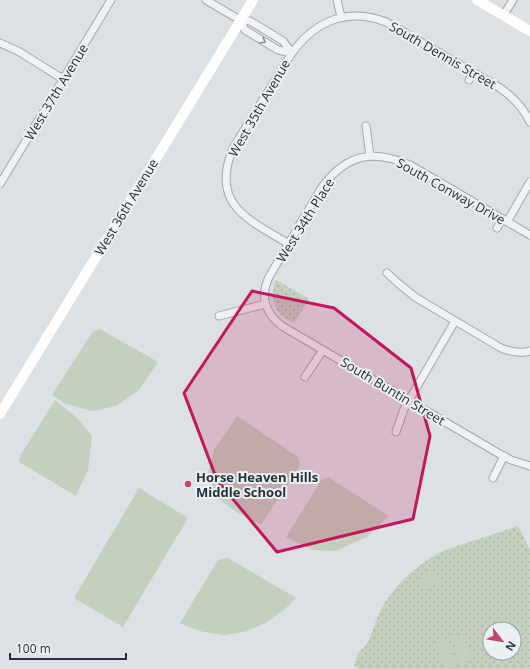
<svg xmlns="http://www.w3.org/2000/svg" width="530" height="669" viewBox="0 0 530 669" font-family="'Open Sans',sans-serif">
<defs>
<pattern id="grass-dots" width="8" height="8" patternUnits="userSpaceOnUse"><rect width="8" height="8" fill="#c4cfbe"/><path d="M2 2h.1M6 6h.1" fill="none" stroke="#a8b2a4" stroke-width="1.8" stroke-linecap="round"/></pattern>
</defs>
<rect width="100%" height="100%" fill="#dce1e6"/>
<path fill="url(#grass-dots)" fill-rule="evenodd" d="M 276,280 L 309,299 L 294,323 C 290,321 286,319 283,316 C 272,308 270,292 276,280 Z
M 518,526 L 530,550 L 530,669 L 360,669 L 354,666 C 356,661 357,655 360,651 C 363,648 366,646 368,642 C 372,634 374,625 378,616 C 391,587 418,562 448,549 ZM 490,629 L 514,629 L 514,653 L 490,653 Z"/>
<path fill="#c4cfbe" d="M 100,329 L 158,362 L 139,390 L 116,406 L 93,411 L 66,404 L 52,395 L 93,331 Z
M 55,400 L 77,418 L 92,436 L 88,470 L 76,496 L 19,462 L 20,456 Z
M 237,416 L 298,457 L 300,465 L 261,525 L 238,513 L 216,497 L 208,473 L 214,450 Z
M 328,477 L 389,516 L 367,537 L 336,551 L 313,550 L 286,537 L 322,479 Z
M 139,488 L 188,518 L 123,627 L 74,598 Z
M 228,558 L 296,598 L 285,609 L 266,623 L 244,632 L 224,635 L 199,631 L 180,623 L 218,560 Z
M 434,571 L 439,583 L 424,589 L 419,577 Z
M 464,634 L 472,660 L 460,664 L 452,637 Z
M 448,638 L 456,666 L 444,669 L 436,642 Z"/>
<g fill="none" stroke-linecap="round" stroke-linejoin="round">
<g stroke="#a2a8af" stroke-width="9">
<path id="street" d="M 206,0 L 240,20 L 250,21 L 283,41 L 292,53
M 337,0 L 341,17
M 503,16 L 513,0
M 240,20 L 245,30 L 278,50 L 292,53
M 0,43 L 18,51 L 63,79
M 469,80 L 473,72
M 366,126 L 370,156
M 0,184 L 111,0
M 507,222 L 530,182
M 497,228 L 502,219
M 530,235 L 410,165 C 372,149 347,154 322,187 L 269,277 C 260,296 265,313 282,326 L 498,453 L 511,460 L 530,466
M 289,244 C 247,219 210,204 233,148 L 292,53 C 315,21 348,7 386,22 L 500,88 C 513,97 523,107 530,122
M 387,273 L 398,283 L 415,297 L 501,348 C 511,352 520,354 530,351
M 219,316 L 265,304
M 305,377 L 323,350
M 396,432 L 404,409 L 455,321
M 493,478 L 504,456"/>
</g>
<use href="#street" stroke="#eff1f4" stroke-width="7"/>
<path stroke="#fff" stroke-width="10" d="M 477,0 L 530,31
M 0,414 L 253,0"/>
</g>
<defs><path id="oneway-chevron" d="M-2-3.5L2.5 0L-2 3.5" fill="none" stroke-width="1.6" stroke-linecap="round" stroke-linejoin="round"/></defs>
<use stroke="#8b9098" href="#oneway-chevron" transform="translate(263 41) rotate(31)"/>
<path fill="#c2185b" fill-opacity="0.2" stroke="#c2185b" stroke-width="3" stroke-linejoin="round" d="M 252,291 L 334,308 L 411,368 L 430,436 L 413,519 L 277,552 L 217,480 L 184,393 Z"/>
<circle fill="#c54765" stroke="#ebf0f3" stroke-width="1.5" cx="188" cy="484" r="4"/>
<g text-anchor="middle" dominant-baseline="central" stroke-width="4" stroke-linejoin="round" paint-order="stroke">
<g font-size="13" fill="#27303b" stroke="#ebf0f3">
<text transform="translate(443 55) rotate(30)">South Dennis Street</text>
<text transform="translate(56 92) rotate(-59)">West 37th Avenue</text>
<text transform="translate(259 108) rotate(-60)">West 35th Avenue</text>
<text transform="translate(451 191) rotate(29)">South Conway Drive</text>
<text transform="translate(126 207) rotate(-59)">West 36th Avenue</text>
<text transform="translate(305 220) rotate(-58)">West 34th Place</text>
<text transform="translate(393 391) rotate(31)">South Buntin Street</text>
</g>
<g font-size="13" font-weight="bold" fill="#27303b" stroke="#ebf0f3" text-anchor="start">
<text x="196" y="477">Horse Heaven Hills<tspan x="196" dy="15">Middle School</tspan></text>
</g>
</g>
<g transform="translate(502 641) rotate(121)"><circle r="19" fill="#ebf0f3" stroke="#9da3a9"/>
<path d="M0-3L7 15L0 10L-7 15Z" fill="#c54765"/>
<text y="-6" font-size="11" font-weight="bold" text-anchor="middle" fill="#27303b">N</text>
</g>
<path d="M10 653v6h116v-6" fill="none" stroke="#27303b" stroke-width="2"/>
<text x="16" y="653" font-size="12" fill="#27303b" stroke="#ebf0f3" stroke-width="3" paint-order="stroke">100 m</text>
</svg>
